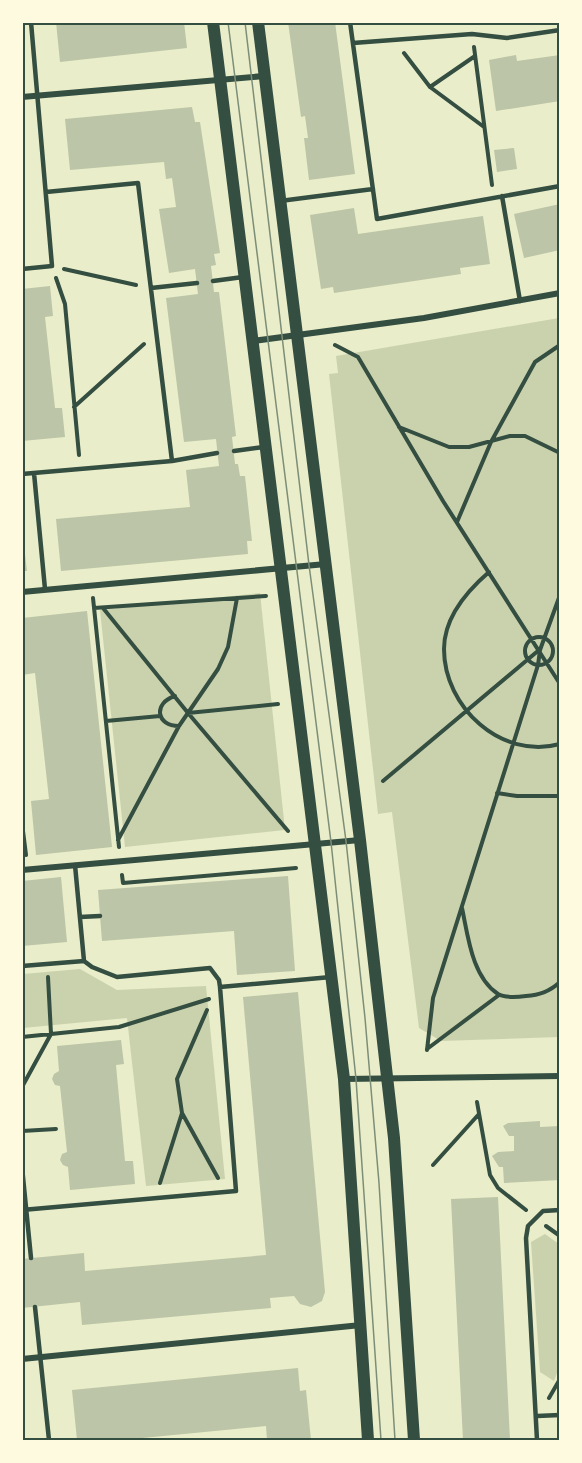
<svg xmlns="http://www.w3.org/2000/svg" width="582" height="1463" viewBox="0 0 582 1463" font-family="Rubik,sans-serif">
<rect width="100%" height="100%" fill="#e9edc9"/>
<path fill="#cad2ad" d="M 559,318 L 559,1037 L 441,1041 L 419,1028 L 392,812 L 378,814 L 329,374 L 338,373 L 336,356 Z
M 260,593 L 285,830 L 125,847 L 100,610 Z
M 80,969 L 117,990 L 206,986 L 225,1179 L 146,1186 L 127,1018 L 23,1028 L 23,974 Z
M 545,1234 L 559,1244 L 560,1365 L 554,1381 L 540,1372 L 531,1242 Z"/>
<path fill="#bcc5a7" d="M 56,22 L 184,22 L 187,48 L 60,62 Z
M 288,22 L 335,22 L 355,174 L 309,180 L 304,138 L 308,138 L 305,116 L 301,117 Z
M 516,55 L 517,61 L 560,55 L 560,101 L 496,111 L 489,60 Z
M 192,107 L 195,122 L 200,122 L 220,253 L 214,254 L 216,265 L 211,266 L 214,292 L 219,292 L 236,436 L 232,437 L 235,464 L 238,464 L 240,476 L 245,476 L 252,541 L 247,541 L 248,554 L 61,571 L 56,519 L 190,507 L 186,470 L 219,466 L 216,439 L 184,442 L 166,298 L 198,294 L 195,269 L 169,273 L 159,209 L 176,207 L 172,178 L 166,179 L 164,162 L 70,170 L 65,119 Z
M 514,148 L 517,169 L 497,172 L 494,150 Z
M 560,204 L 560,250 L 524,258 L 514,214 Z
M 354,208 L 358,234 L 483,216 L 490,264 L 460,268 L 461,274 L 334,293 L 333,287 L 321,289 L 310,215 Z
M 50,286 L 53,316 L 45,317 L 55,408 L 62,408 L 65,437 L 22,441 L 22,289 Z
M 24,546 L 27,571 L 22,571 L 22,547 Z
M 87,611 L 112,847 L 36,855 L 31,801 L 49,799 L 35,673 L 22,675 L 22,618 Z
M 288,876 L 295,971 L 237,975 L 234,931 L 102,941 L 98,890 Z
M 61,877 L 67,942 L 22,946 L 22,881 Z
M 298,992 L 325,1292 L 322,1301 L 311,1307 L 300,1304 L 294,1296 L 270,1298 L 271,1308 L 82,1325 L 80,1302 L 22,1308 L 22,1259 L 84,1253 L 85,1271 L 266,1255 L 243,997 Z
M 121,1040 L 124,1064 L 116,1065 L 117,1076 L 125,1161 L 133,1161 L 135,1184 L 70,1190 L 68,1167 L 63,1165 L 60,1160 L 62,1154 L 67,1152 L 60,1086 L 55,1085 L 52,1079 L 54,1074 L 59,1071 L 57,1046 Z
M 540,1121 L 540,1127 L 560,1126 L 560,1180 L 504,1183 L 503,1167 L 499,1167 L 492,1156 L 498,1152 L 514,1151 L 514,1136 L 509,1136 L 503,1126 L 508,1123 Z
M 498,1197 L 510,1440 L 463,1440 L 451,1199 Z
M 298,1368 L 300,1391 L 306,1390 L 311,1440 L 267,1440 L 266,1426 L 122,1440 L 77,1440 L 72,1390 Z"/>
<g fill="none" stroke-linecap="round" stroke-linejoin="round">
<path stroke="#344e41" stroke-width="4" d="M 474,47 L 492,185
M 404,53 L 430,87 L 484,127
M 430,87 L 475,56
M 64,269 L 136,285
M 56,278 L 65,304 L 79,455
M 335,345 L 358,357 L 443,501 L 560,684
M 74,407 L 144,344
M 399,427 L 449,447 L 469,447 L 510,436 L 525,436 L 560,453
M 457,522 L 491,442 L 535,362 L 560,345
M 489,572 C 467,591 444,617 444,649 C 444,707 501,760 560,744
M 93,598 L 119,847
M 94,608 L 266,596
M 103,608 L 188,713 L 288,831
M525 651a14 14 0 1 1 28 0a14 14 0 1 1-28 0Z
M 175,696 C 153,703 156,726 179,726
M 188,713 L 278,704
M 106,721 L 160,716
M 383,781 L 539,650
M 497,793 L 517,796 L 560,796
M 22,823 L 26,855
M 118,840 L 179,726 L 218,669 L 228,647 L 237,598
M 122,875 L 123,883 L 296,868
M 462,908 C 468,936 472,977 498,994 C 505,998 518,997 526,996 C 539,995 549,992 560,982
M 207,1010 L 177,1079 L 182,1113 L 218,1178
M 22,1037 L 119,1027 L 209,999
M 427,1049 L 499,995
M 427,1050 L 433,998 L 538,665 L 540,650 L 560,595
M 22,1087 L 51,1034 L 48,977
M 477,1102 L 490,1175 L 498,1188 L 526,1210
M 22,1131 L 56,1129
M 433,1165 L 479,1114
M 160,1183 L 182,1113
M 546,1226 L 560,1236
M 549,1398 L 560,1379"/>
<path stroke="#344e41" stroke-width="4.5" d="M 350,22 L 377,219 L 560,186
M 353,43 L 472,34 L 507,38 L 560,30
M 46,192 L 138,183 L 172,461
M 502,196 L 520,301
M 280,201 L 373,189
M 22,269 L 52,266 L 31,22
M 213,281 L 243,277
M 151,288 L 197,283
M 234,451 L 264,447
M 34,473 L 45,589
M 22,474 L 172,461 L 217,453
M 80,917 L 100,916
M 84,961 L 92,967 L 117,977 L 210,968 L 219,980 L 220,987
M 22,966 L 84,961 L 75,865
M 22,1167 L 31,1258
M 22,1210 L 236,1191 L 220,987 L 331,977
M 35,1307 L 49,1440
M 537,1416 L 560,1415
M 537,1440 L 526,1238 L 528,1226 L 543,1211 L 560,1210"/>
<path stroke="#344e41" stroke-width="6" d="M 22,97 L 264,76
M 253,341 L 424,318 L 560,293
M 22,592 L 326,564
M 22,870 L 360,840
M 344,1079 L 560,1076
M 22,1359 L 361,1325"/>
<path stroke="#344e41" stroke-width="12" d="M 213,22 L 344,1079 L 368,1440
M 258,22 L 360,840 L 394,1138 L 414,1440"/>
<path stroke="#7c8e77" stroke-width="1.5" d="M 228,22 L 331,842 L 356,1079 L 381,1440
M 245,22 L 309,565 L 346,841 L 365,1018 L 379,1183 L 395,1440"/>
</g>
<rect width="582" height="1463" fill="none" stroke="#fefae0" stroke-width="48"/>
<rect x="24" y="24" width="534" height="1415" fill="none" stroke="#344e41" stroke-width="2"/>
</svg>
